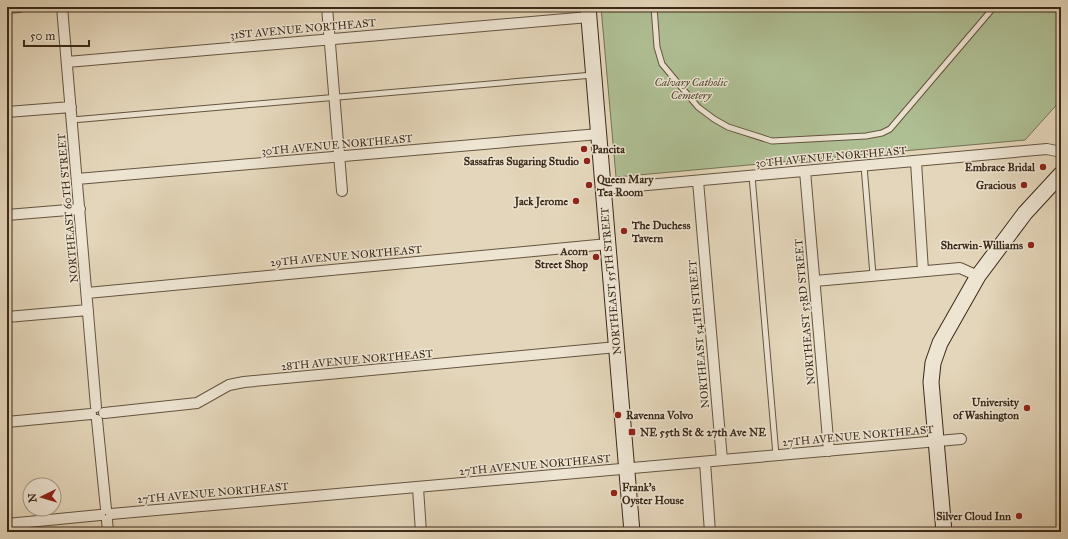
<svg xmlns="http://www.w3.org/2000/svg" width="1068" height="539" viewBox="0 0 1068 539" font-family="'IM FELL Great Primer',serif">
<rect width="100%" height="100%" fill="#e4d6ba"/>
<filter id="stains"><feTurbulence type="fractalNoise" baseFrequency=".005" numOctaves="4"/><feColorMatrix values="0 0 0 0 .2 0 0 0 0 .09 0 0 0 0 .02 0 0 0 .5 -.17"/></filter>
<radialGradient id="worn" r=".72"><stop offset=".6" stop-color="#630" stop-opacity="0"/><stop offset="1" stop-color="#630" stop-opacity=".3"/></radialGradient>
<path fill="#afbf94" stroke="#757456" d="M 601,7 L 1061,7 L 1061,100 L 1025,140 L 616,177 Z"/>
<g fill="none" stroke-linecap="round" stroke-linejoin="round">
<g stroke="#655440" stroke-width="7">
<path id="service" d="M 654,7 L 657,47 L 662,64 L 698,107 L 714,119 L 728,127 L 772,141 L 866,136 L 882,133 L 890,129 L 994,7
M 72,120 L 593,75
M 864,166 L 873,275
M 752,176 L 776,455"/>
</g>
<g stroke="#655440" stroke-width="12">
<path id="minor" d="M 62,7 L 96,407
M 327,7 L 342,191
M 7,8 L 19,7
M 67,62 L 589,17
M 7,112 L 71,107
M 916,162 L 923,271
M 805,171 L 829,451
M 77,179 L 599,134
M 698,181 L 722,460
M 603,189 L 1047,149 L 1061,152
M 7,215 L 80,209
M 815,281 L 960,268 L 978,276
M 87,293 L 608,244
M 7,317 L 88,310
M 104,413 L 197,403 L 229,385 L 244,382 L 617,347
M 97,420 L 106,509
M 7,422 L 91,414
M 705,462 L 710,532
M 418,488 L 421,532
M 111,514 L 961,439
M 107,520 L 108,532
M 7,524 L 100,515"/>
</g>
<g stroke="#3b2918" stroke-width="17">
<path id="secondary" d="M 588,7 L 632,532
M 944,532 L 931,382 L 933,363 L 940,343 L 978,276 L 1025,213 L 1061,174"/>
</g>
<use href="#service" stroke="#ede4d2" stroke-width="5"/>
<use href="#minor" stroke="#ede4d2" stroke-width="10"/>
<use href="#secondary" stroke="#ede4d2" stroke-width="15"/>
</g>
<g fill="#8f2418" stroke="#ede4d2" stroke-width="1.5">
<circle cx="584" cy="149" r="4"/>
<circle cx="587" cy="161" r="4"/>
<circle cx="1043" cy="167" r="4"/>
<circle cx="589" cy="185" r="4"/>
<circle cx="1024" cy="185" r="4"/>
<circle cx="576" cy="201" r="4"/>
<circle cx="624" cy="231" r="4"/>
<circle cx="1031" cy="245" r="4"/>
<circle cx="596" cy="257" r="4"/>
<circle cx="1027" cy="408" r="4"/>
<circle cx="618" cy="415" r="4"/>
<rect x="628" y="428" width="8" height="8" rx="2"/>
<circle cx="614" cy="493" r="4"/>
<circle cx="1019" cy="516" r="4"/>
</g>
<g text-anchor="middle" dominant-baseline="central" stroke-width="3" stroke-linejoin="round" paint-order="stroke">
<g font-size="11" fill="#3b2918" stroke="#ede4d2">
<text transform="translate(303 29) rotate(-5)">31ST AVENUE NORTHEAST</text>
<text transform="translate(337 145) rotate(-5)">30TH AVENUE NORTHEAST</text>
<text transform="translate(831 157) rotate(-5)">30TH AVENUE NORTHEAST</text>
<text transform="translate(68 208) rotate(-95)">NORTHEAST 60TH STREET</text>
<text transform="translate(346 256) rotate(-5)">29TH AVENUE NORTHEAST</text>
<text transform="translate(611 281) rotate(-95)">NORTHEAST 55TH STREET</text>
<text transform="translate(805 312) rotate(-95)">NORTHEAST 53RD STREET</text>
<text transform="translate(699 334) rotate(-95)">NORTHEAST 54TH STREET</text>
<text transform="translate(357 360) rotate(-5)">28TH AVENUE NORTHEAST</text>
<text transform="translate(858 436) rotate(-5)">27TH AVENUE NORTHEAST</text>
<text transform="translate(535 465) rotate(-5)">27TH AVENUE NORTHEAST</text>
<text transform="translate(213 493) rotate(-5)">27TH AVENUE NORTHEAST</text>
</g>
<g font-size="11" font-style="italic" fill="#524731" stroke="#ede4d2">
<text x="691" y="82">Calvary Catholic<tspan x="691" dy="13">Cemetery</tspan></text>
</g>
<g font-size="11" font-weight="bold" fill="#3b2918" stroke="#ede4d2" text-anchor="end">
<text x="592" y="149" text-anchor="start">Pancita</text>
<text x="579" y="161">Sassafras Sugaring Studio</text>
<text x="1035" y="167">Embrace Bridal</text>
<text x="597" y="179" text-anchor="start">Queen Mary<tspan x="597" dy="13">Tea Room</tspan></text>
<text x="1016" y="185">Gracious</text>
<text x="568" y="201">Jack Jerome</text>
<text x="632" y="225" text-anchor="start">The Duchess<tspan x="632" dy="13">Tavern</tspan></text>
<text x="1023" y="245">Sherwin-Williams</text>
<text x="588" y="251">Acorn<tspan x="588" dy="13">Street Shop</tspan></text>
<text x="1019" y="402">University<tspan x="1019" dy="13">of Washington</tspan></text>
<text x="626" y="415" text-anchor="start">Ravenna Volvo</text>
<text x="640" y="432" text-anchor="start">NE 55th St &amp; 27th Ave NE</text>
<text x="622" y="487" text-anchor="start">Frank's<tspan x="622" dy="13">Oyster House</tspan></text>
<text x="1011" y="516">Silver Cloud Inn</text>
</g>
</g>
<rect width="1068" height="539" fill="none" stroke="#e4d6ba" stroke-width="24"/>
<rect x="8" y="8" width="1052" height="523" fill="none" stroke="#3b2918" stroke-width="2"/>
<rect x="12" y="12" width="1044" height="515" fill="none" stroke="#3b2918"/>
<g transform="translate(42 497) rotate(265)"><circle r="19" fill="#ede4d2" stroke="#a69988"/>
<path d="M0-3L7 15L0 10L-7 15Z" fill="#8f2418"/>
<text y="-6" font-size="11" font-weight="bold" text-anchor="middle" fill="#3b2918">N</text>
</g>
<path d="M24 40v6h65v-6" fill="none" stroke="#3b2918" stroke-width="2"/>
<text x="30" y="40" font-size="12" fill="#3b2918" stroke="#ede4d2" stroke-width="3" paint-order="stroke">50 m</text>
<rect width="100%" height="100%" filter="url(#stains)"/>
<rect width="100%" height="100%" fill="url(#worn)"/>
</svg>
